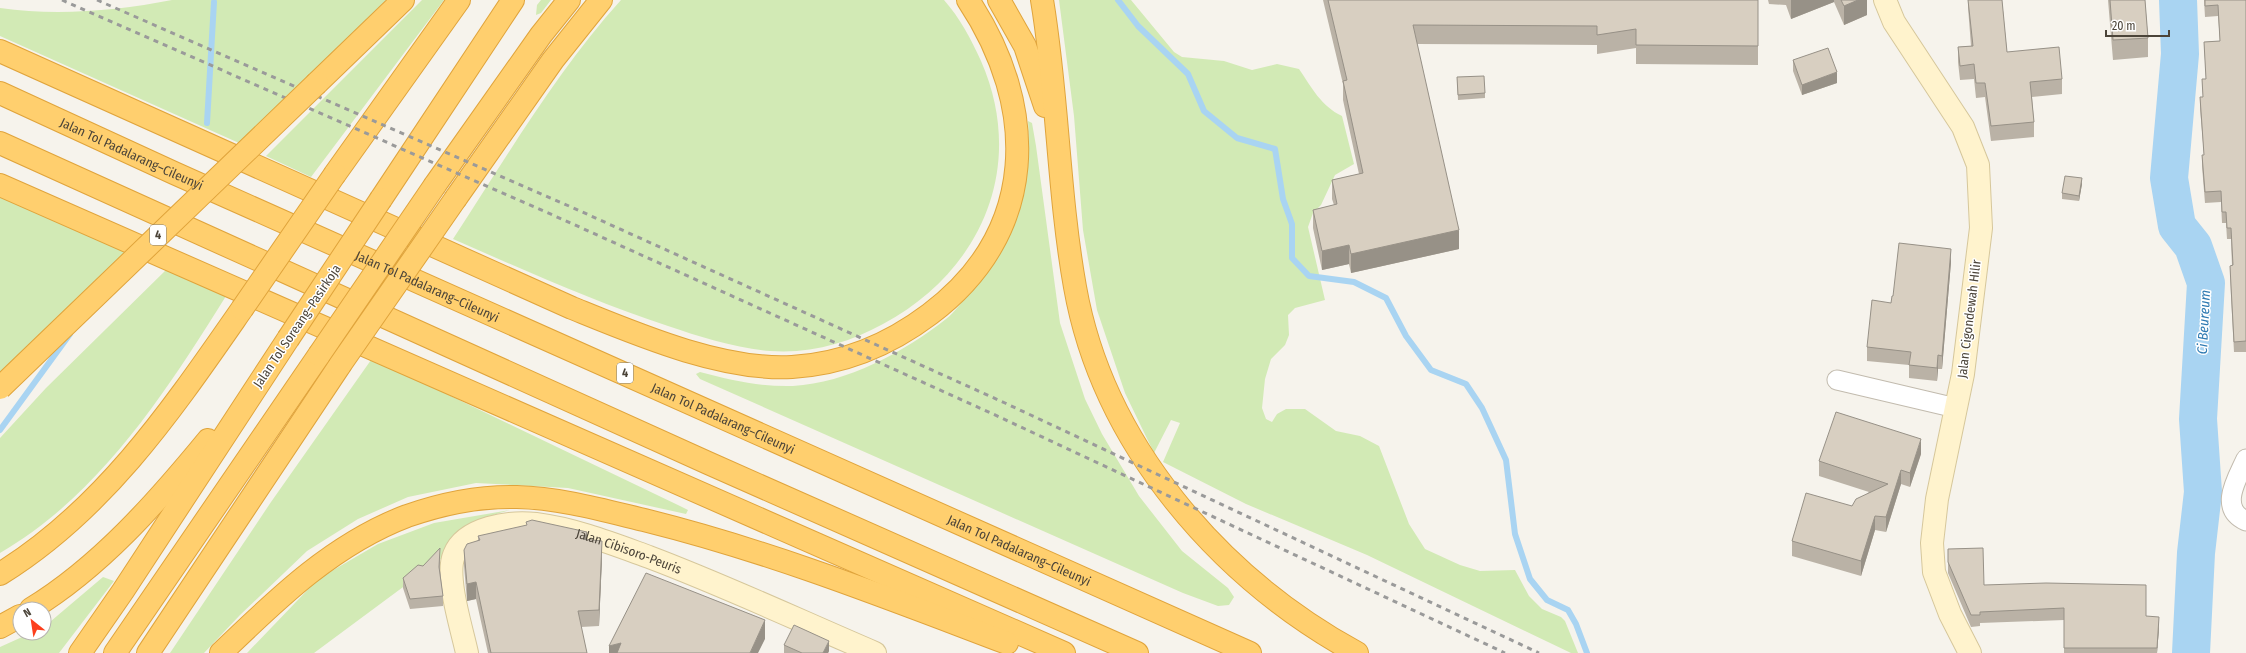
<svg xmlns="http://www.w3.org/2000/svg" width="2246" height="653" viewBox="0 0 2246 653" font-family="'Fira Sans Condensed',sans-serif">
<rect width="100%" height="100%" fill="#f6f3ec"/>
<path fill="#d2eab5" d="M 172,0 L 386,0 L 309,77 L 239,143 L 0,36 L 0,8 C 56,16 116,11 172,0 Z
M 422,0 L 444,0 L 311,177 L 266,156 Z
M 541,0 L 551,0 L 541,13 L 536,15 L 537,5 Z
M 621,0 L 944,0 C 960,18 971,39 981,61 C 1027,166 982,271 883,324 C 848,343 811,354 770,351 C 736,348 700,337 668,326 C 594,302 524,270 453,239 C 506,158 556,72 621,0 Z
M 1059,0 L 1131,0 L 1174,52 L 1182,57 L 1224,61 L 1252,70 L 1277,64 L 1299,69 C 1312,88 1321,106 1342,116 L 1354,164 L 1335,175 L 1321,205 L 1313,213 L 1308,227 L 1325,300 L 1295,308 L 1288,315 L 1289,335 L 1285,345 L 1271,359 L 1265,379 L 1262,408 L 1266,419 L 1272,422 L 1277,414 L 1286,409 L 1305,409 L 1336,431 L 1360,436 L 1379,446 L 1409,524 L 1425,549 L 1460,565 L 1480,571 L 1515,570 L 1529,596 L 1542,609 L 1561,617 L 1565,621 L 1578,653 L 1571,653 L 1367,555 L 1246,504 L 1163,462 L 1180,423 L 1171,420 L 1154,453 L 1125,393 L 1097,310 L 1083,230 L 1074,116 Z
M 1028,121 L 1032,123 L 1036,146 L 1060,323 L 1085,399 L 1102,434 L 1139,496 L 1182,551 L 1228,588 L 1234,597 L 1229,605 L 1218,606 L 1183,593 L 700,379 L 696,374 L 700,372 C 730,380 761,387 793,386 C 847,383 904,352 946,319 C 955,312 963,300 970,292 C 976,285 983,278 988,271 C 1015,227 1032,172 1028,121 Z
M 0,194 L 131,247 L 0,374 Z
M 167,269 L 226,296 C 166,392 100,495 0,553 L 0,438 L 46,388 Z
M 371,360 L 378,361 L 680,506 L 688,510 L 686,514 L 568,488 L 476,483 L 408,497 L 358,519 L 307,551 L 240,615 L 204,653 L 170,653 L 271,502 Z
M 510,510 C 477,519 469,526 449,553 L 314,653 L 247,653 L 318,579 L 378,544 L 434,523 Z
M 103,577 L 114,581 L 59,653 L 0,653 L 0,647 L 31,633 L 44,633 L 44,627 Z"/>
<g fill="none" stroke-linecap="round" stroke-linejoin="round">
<path stroke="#a9d4f2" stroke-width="6" d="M 1118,0 L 1138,26 L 1188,74 L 1204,111 L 1237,138 L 1275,149 L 1283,199 L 1292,224 L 1292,258 L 1309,276 L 1354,282 L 1386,298 L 1406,336 L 1431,370 L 1466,384 L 1482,408 L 1506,460 L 1515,534 L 1530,579 L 1547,600 L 1568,610 L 1576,624 L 1587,653
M 207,123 L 214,2
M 0,430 L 70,334"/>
<path stroke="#a9d4f2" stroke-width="38" d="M 2178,0 L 2180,54 L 2169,178 L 2177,226 L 2193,246 L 2206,283 L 2198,419 L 2203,492 L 2196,553 L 2191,653"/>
<g stroke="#c2bbae" stroke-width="21">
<path id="street" d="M 1837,380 L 1956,408
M 2246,459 C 2237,479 2218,508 2246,521"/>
</g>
<g stroke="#d6c79b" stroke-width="24">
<g id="secondary">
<path d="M 1885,0 L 1894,22 L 1963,127 L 1978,165 L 1981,228 L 1963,374 L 1937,499 L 1932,543 L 1934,572 L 1950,614 L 1970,653"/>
<path id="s1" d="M 467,653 C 462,629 445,577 454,555 C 465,527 510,521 536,524 C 575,529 613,544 649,557 C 726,586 800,621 875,653"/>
</g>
</g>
<g stroke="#e0a43c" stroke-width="24">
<g id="highway">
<path d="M 999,0 L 1025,46 L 1045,106"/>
<path d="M 1042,0 C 1058,95 1058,192 1075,287 C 1103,445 1220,578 1357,653"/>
<path d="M 0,51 L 572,308 C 636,334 722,371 792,367 C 843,364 889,345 930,314 C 1039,232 1039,107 968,0"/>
<path d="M 317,83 L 403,0"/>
<path id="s2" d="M 0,93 L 174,173 L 1250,653"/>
<path d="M 0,143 L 708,463 L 1137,653"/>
<path d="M 335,174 L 459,0"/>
<path d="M 0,185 L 1064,653"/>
<path d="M 435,185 L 541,35 L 569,0"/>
<path d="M 456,198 L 553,60 L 601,0"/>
<path d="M 381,199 L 513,0"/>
<path d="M 0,574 C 105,509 173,408 242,309"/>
<path d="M 31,609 C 100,567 157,502 208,440"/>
<path d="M 0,627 L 20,616"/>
<path d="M 80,653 L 123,591 L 288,339"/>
<path d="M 115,653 L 319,355"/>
<path d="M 148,653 L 340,365"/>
<path d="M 221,653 C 277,599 333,544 407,516 C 441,504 481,496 517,497 C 561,498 606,511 648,521 C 772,552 888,598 1007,643"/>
</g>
</g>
<use href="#street" stroke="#fff" stroke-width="19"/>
<use href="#secondary" stroke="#fff3cd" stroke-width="22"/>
<use href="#highway" stroke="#ffcf6e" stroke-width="22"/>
<path stroke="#9a9a9a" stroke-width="3" stroke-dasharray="5 5" stroke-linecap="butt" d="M 62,0 L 564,220 L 993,414 L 1505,653
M 97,0 L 569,206 L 1005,403 L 1539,653"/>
<g stroke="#e0a43c" stroke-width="24" stroke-linecap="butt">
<path id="highway-bridge" d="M 242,309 L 335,174
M 288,339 L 381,199
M 319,355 L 435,185
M 340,365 L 456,198
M 0,388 L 317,83"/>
</g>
<use href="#highway-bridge" stroke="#ffcf6e" stroke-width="22"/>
</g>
<path fill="#bab2a6" d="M 1323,0 L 1758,0 L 1758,65 L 1636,64 L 1636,48 L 1597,54 L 1597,45 L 1417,44 L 1459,249 L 1351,273 L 1349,264 L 1322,270 L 1313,228 L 1313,210 L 1334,205 L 1332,199 L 1332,180 L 1359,174 L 1343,100 L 1343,84 Z
M 1768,0 L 1867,0 L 1867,15 L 1844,25 L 1834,2 L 1791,19 L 1786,5 L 1769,4 Z
M 1968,0 L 2002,0 L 2007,52 L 2062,79 L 2062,94 L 2032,97 L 2034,122 L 2034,137 L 1991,141 L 1985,97 L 1976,98 L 1974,79 L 1960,80 L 1958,62 L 1958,47 L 1971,46 L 1968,7 Z
M 2108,0 L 2145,0 L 2148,38 L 2148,57 L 2113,60 Z
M 2204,0 L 2246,0 L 2246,352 L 2234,352 L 2231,296 L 2230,266 L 2232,266 L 2231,239 L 2227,239 L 2226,223 L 2222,223 L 2221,202 L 2205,203 L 2202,166 L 2202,155 L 2204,155 L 2200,108 L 2200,97 L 2203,97 L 2202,79 L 2206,79 L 2204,42 L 2220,41 L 2218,16 L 2205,17 Z
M 1793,60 L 1837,83 L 1802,95 L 1793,71 Z
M 1457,77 L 1485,93 L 1485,98 L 1458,100 Z
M 2082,184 L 2079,201 L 2062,199 L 2062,193 Z
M 1951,262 L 1942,369 L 1938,369 L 1937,381 L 1909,378 L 1909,365 L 1867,361 L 1867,347 L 1891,303 L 1893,296 Z
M 1921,454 L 1910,487 L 1901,484 L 1886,532 L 1875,530 L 1861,576 L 1792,556 L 1792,541 L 1852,506 L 1869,492 L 1819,476 L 1819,461 Z
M 478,536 L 587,539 L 602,558 L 599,626 L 581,627 L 587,653 L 488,653 L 476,599 L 467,601 L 464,566 L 464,550 L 478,540 Z
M 1948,549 L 1984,585 L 2146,616 L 2159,628 L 2157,653 L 2064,653 L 2064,620 L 1980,623 L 1980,626 L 1971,627 L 1948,573 Z
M 440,559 L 440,570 L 443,596 L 443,606 L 410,609 L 403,588 L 403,578 L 423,566 Z
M 784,645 L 829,651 L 828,653 L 784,653 Z"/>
<path fill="#979187" d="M 1791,0 L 1834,0 L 1834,2 L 1791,19 Z
M 1858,0 L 1867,0 L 1867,15 L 1844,25 L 1844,6 Z
M 1837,72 L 1837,83 L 1802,95 L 1802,85 Z
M 2082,178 L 2082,184 L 2079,201 L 2079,196 Z
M 1459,230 L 1459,249 L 1351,273 L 1351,254 Z
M 1349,245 L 1349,264 L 1322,270 L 1322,251 Z
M 1951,249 L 1951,262 L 1942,369 L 1942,356 Z
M 1938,355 L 1938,369 L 1937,381 L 1937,368 Z
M 1921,439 L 1921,454 L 1910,487 L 1910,473 Z
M 1901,470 L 1901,484 L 1886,532 L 1886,517 Z
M 1875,516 L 1875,530 L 1861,576 L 1861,561 Z
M 587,532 L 587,549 L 584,539 Z
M 602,541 L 602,558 L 599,626 L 599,610 Z
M 476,582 L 476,599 L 467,601 L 467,584 Z
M 2159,617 L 2159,628 L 2157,653 L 2157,648 Z
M 765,620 L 765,639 L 758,653 L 750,653 Z
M 829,641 L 829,651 L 828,653 L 823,653 Z
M 621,643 L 621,653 L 609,653 L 609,646 Z"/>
<path fill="#d8cfc1" stroke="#979187" d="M 1328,0 L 1758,0 L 1758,46 L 1636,45 L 1636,29 L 1597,35 L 1597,26 L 1413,25 L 1459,230 L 1351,254 L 1349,245 L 1322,251 L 1313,210 L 1337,204 L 1332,180 L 1363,173 L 1343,81 L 1347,80 Z
M 1841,0 L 1858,0 L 1844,6 Z
M 1968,0 L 2002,0 L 2007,52 L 2059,47 L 2062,79 L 2030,82 L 2034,122 L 1991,126 L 1985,83 L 1976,83 L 1974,64 L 1960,66 L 1958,47 L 1973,46 Z
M 2110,0 L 2145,0 L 2148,38 L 2113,40 Z
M 2205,0 L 2246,0 L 2246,341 L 2234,342 L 2231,286 L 2230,266 L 2233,265 L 2231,228 L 2227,228 L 2226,212 L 2222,212 L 2221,191 L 2205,192 L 2202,155 L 2204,155 L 2200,97 L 2203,97 L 2202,79 L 2206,79 L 2204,42 L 2220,41 L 2218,5 L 2205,6 Z
M 1828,48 L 1837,72 L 1802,85 L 1793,60 Z
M 1484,76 L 1485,93 L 1458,95 L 1457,77 Z
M 2065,176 L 2082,178 L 2079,196 L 2062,193 Z
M 1899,243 L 1951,249 L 1942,356 L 1938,355 L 1937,368 L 1909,365 L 1911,352 L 1867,347 L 1872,300 L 1891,303 L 1892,296 L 1893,296 Z
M 1836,412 L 1921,439 L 1910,473 L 1901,470 L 1886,517 L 1875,516 L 1861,561 L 1792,541 L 1806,493 L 1852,506 L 1856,499 L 1888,484 L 1819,461 Z
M 532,520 L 587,532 L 584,539 L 602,541 L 599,610 L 578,611 L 587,653 L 491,653 L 476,582 L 467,584 L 464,550 L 467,544 L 480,540 L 478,536 L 527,525 L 526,522 Z
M 440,548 L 439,567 L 443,596 L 410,599 L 403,578 L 418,565 L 423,566 Z
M 1983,548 L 1984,585 L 2046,583 L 2146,585 L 2146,616 L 2159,617 L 2157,648 L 2064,648 L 2064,608 L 1980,612 L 1980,615 L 1971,615 L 1948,562 L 1948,549 Z
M 646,573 L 765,620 L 750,653 L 617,653 L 621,643 L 609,646 Z
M 794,625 L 829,641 L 823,653 L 802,653 L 784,645 Z"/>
<g text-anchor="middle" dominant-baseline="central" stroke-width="3" stroke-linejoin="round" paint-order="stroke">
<g fill="#fff" stroke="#817c74" stroke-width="1">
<rect x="150" y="225" width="16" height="20" rx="3"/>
<rect x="617" y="363" width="16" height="20" rx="3"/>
</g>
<g font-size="12" font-weight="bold" fill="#4b4439">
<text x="158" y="235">4</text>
<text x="625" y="373">4</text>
</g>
<g font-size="13" fill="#4b4439" stroke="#fff">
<text stroke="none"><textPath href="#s2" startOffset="145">Jalan Tol Padalarang–Cileunyi</textPath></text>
<text stroke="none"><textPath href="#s2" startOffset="469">Jalan Tol Padalarang–Cileunyi</textPath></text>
<text transform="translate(1969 319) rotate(-83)">Jalan Cigondewah Hilir</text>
<text transform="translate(297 326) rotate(-56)">Jalan Tol Soreang–Pasirkoja</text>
<text stroke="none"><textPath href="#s2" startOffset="793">Jalan Tol Padalarang–Cileunyi</textPath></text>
<text stroke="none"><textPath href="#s2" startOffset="1117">Jalan Tol Padalarang–Cileunyi</textPath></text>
<text stroke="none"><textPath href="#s1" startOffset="290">Jalan Cibisoro-Peuris</textPath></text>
</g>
<g font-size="14" font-style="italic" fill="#2e7ab2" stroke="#fff">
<text transform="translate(2204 322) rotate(-87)">Ci Beureum</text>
</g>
</g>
<g transform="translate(32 621) rotate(330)"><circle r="19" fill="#ffffff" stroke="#b7b4b0"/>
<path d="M0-3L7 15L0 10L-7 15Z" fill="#fc3f1d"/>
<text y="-6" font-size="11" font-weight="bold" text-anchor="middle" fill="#4b4439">N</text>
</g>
<path d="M2106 30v6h63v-6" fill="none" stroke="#4b4439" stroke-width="2"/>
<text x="2112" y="30" font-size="12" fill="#4b4439" stroke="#ffffff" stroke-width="3" paint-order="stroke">20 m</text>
</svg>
